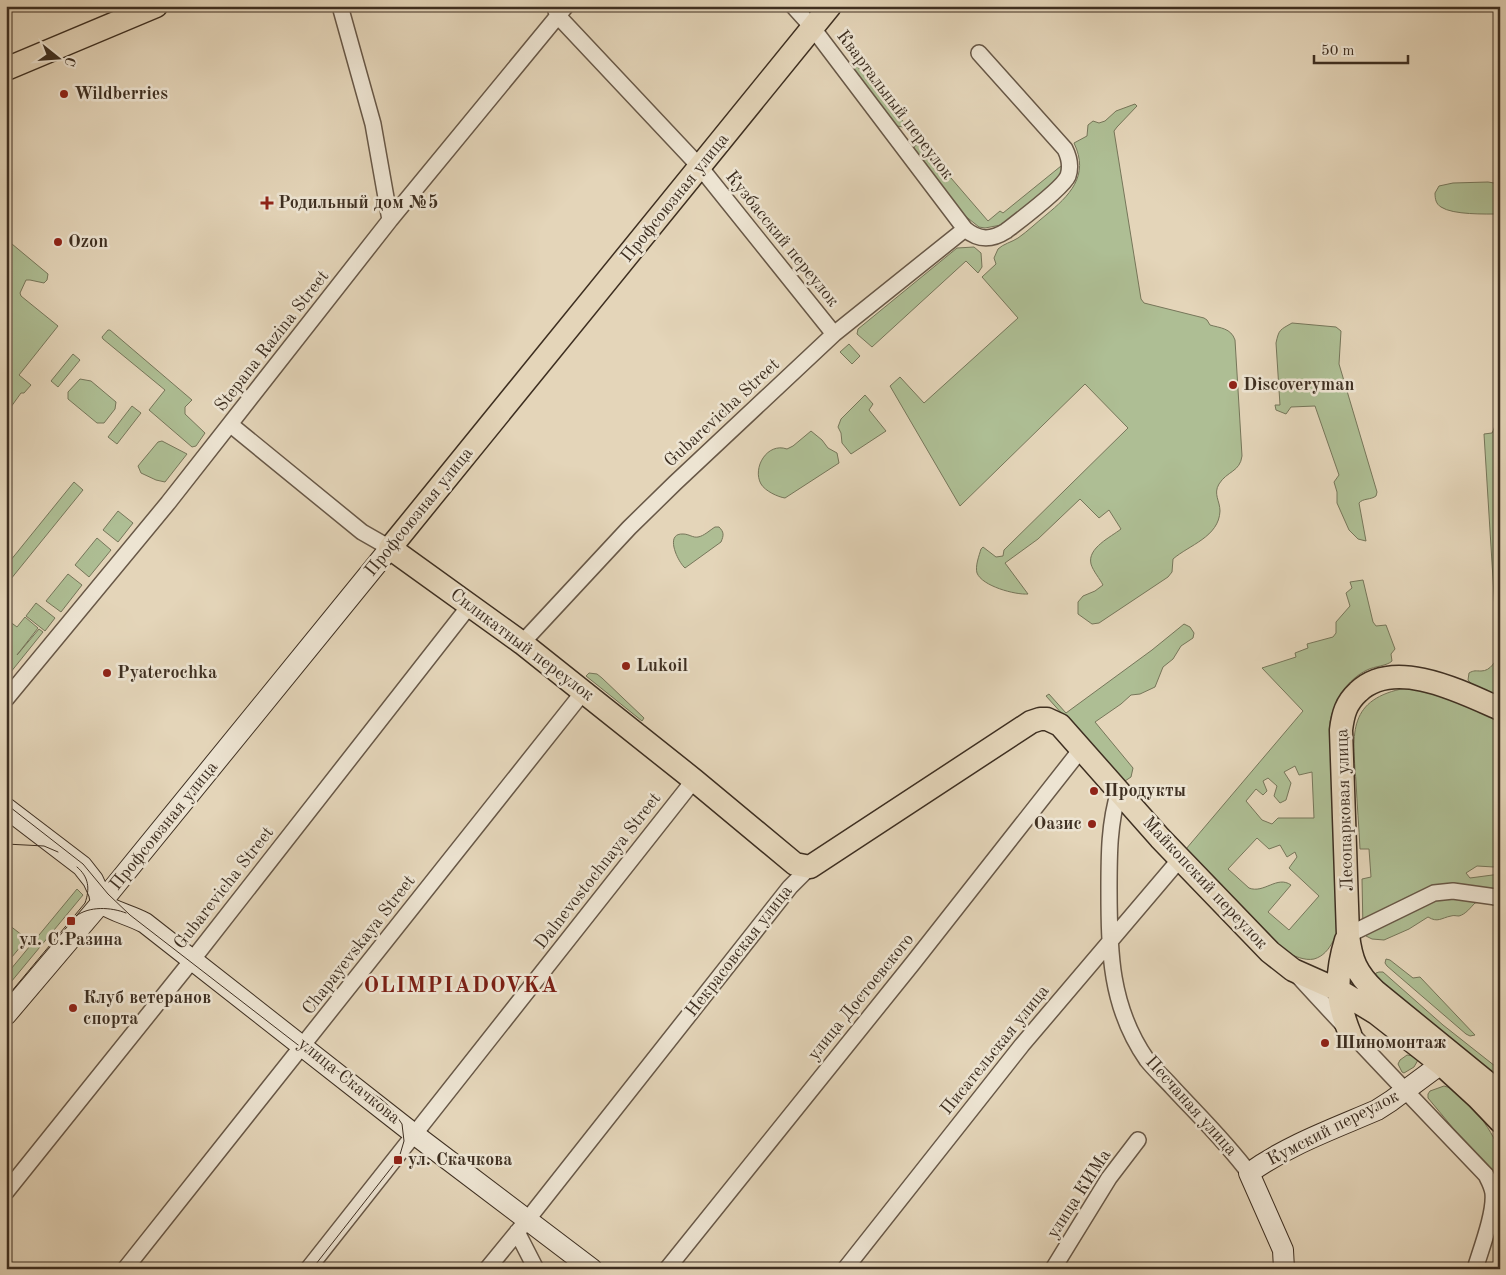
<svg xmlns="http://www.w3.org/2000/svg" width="1506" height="1275" viewBox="0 0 1506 1275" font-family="'Old Standard TT',serif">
<rect width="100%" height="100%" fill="#e4d5b9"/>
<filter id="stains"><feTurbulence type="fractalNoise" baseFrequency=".004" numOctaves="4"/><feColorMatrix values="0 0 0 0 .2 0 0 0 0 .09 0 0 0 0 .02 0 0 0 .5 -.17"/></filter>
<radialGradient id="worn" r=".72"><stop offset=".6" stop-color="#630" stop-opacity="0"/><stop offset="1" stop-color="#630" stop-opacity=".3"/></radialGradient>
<path fill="#aebe94" stroke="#76765a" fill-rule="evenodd" d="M 852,60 L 906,125 L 903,127 L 897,126 L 848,65 Z
M 1135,104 L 1137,106 L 1117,127 L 1114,131 L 1141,299 L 1144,303 L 1204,318 L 1207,320 L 1210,325 C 1220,328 1231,328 1235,340 L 1242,456 C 1240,472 1227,471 1219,484 C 1213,494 1220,501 1220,511 C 1219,537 1189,545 1173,559 L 1172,572 L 1168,577 L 1099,623 L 1092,624 L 1078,614 L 1078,602 L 1083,596 L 1095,591 L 1103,585 C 1100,579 1093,571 1091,564 C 1087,548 1111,537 1121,529 L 1109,510 L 1099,518 L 1080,499 L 1038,539 L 1005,563 L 1028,594 C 1015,595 982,586 977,573 C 975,566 979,556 981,549 L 983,547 L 996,557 L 1003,556 L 1004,550 L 1128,428 L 1085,384 L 960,506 L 890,386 L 900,377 L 924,403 L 1018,318 L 982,277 L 996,264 L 994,258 L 998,249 C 1003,244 1012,242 1018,238 C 1028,231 1036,223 1046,215 C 1069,196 1090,176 1074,143 L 1087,136 L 1088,125 L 1093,121 L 1099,123 L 1105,121 L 1116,111 Z
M 920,142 L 988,221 L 1000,211 L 1003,213 L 1061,166 L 1062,171 L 1057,181 L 1001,225 L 985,228 L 979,227 L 964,215 L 914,149 L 914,147 Z
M 1488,182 L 1500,184 L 1500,214 C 1485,214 1453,215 1441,207 C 1436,204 1435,199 1435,193 L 1439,186 L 1453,183 Z
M 6,239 L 48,274 L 47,280 L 44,283 L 30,280 L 26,280 L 20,293 L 21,296 L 58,326 L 19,375 L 31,385 L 24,393 L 21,393 L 8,411 L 6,410 Z
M 974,247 L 981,253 L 982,267 L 978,273 L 966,261 L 872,347 L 857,334 L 858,329 L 957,248 Z
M 1292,323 L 1336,327 L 1341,331 L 1339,364 L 1377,492 L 1376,496 C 1371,500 1363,498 1359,503 L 1366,541 L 1358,539 L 1349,530 L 1337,503 L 1337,492 L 1334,482 L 1339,475 L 1315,406 L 1291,407 L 1286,414 L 1276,410 L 1275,405 L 1280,405 L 1276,343 C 1279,329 1280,330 1292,323 Z
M 108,330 L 110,330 L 192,400 L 185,407 L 185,414 L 205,433 L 196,446 L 192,447 L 149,410 L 165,390 L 103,339 L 102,337 Z
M 849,344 L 860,356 L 852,364 L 840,352 Z
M 73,354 L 80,360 L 58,387 L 51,381 Z
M 80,379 L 91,381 L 116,402 L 115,409 L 104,423 L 97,423 L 68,399 L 68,392 Z
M 865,395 L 873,404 L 869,410 L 886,431 L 851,454 L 842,443 L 841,433 L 838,427 L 841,419 Z
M 132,406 L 141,413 L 117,444 L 108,437 Z
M 1500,413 L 1500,627 L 1496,627 L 1484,434 L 1492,433 C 1496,426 1495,419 1500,413 Z
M 811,431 L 822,440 L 828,448 L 837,453 L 839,463 L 785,498 C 778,497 765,491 761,484 C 752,468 767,442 787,449 L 793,446 Z
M 162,441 L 187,454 L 165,482 L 156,480 L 141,473 L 138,466 L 158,442 Z
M 74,482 L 83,490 L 6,585 L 6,566 Z
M 118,511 L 133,523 L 118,542 L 103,530 Z
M 715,527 L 719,527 C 724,532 724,535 721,542 L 685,568 C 678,562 664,533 683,534 C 689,534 693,538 698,537 C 704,536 710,530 715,527 Z
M 97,538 L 111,550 L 89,577 L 75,565 Z
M 68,574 L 82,585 L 61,612 L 46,601 Z
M 1363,580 L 1373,622 L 1376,626 L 1386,625 L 1395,649 L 1391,654 L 1392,661 C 1387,666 1375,666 1367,670 C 1348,679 1334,700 1330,722 C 1330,728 1330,735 1330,741 L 1343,916 C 1337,931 1332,954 1314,959 C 1305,961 1293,956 1285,951 C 1269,940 1257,924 1244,911 C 1224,890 1205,869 1186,849 L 1303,711 L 1262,668 L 1296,657 L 1295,653 L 1308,648 L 1307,644 L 1333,637 L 1336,633 L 1336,622 L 1350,606 L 1346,593 L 1352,588 L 1350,582 ZM 1295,766 L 1299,775 L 1312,772 L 1314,818 L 1278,818 L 1272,824 L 1262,820 L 1246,801 L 1256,789 L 1263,795 L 1267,791 L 1263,781 L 1268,778 L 1277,786 L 1274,796 L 1280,803 L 1286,800 L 1291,783 L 1284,772 ZM 1257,838 L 1269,849 L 1280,845 L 1287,857 L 1295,852 L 1297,857 L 1289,868 L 1319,896 L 1289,930 L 1268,912 L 1291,885 C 1277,875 1264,894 1249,888 L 1228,869 Z
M 36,603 L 55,618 L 45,631 L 26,616 Z
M 25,617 L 38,628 L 17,655 L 39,629 L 43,632 L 6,678 L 6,624 L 9,621 L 17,627 Z
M 1184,624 L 1190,627 L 1194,633 L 1193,638 L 1181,646 L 1173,659 L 1163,667 L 1155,687 L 1140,694 L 1131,695 L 1121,704 L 1095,722 L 1133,768 L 1131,777 L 1125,781 L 1155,816 L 1154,816 L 1046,696 L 1049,694 L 1066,713 L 1152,650 Z
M 1500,654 L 1500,699 L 1473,686 L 1468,680 L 1469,673 C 1474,670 1476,671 1481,671 C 1491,671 1495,661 1500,654 Z
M 589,673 L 597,674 L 602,678 L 644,718 L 642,721 L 586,676 Z
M 1406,688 C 1435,688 1474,708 1500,721 L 1500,857 L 1494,867 L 1477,866 L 1466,873 L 1470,878 L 1500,874 L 1500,908 L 1483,901 L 1475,903 C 1470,908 1466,914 1459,916 C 1456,916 1454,915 1451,916 C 1441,918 1438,923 1428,917 L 1409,929 L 1384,940 L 1372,939 L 1366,936 L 1363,930 L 1362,879 L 1371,877 L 1369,849 L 1360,849 C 1359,827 1357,804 1356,781 C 1352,732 1348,699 1406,688 Z
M 77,889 L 83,895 L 6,988 L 6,975 Z
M 9,925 L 27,939 L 6,964 L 6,952 L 11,946 L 6,942 L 6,929 Z
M 1386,959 L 1390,960 L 1413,978 L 1420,977 L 1475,1035 L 1470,1036 L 1466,1034 L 1387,966 L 1385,963 Z
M 1379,972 L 1383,972 L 1443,1025 L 1500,1070 L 1500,1082 L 1374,977 L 1376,973 Z
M 1407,1055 L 1414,1056 L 1418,1060 L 1414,1067 L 1404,1073 L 1402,1072 L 1398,1064 L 1400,1060 Z
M 1444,1086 C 1464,1090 1493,1131 1499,1150 C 1503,1161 1500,1189 1500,1201 L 1482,1163 L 1428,1098 L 1428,1094 L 1430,1091 Z"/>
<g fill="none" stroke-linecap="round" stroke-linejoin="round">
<g stroke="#685847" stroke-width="18">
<path id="street" d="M 340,6 L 373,124 L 390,220
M 793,6 L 812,27 L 965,229 C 979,241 992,240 1006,231 C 1019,221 1063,188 1068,176 C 1071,167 1069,157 1065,149 L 979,53
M 555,8 L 558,16 L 700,167 L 834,334
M 231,425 L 362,532 L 390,548
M 522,643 L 629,528 L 675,483 L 834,334 L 965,229
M 6,699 L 168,503 L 390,220 L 566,6
M 1119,791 C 1109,823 1109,855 1109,889 C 1109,951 1110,1007 1147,1060 C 1155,1070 1165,1079 1173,1088 C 1199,1116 1226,1142 1249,1173
M 1348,935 L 1434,893 L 1453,891 L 1496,897 L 1500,899
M 1298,976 C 1360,1044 1423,1109 1486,1175 C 1489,1181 1492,1186 1493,1193 C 1495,1213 1481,1249 1475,1269
M 6,1192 L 193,959 L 470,605
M 517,1232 L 536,1269
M 125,1269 L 584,691
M 308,1269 L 694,780
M 487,1269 L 528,1219 L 790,887 L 810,867
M 667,1269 L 913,963 L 1082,748
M 845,1269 L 1022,1045 L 1180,859
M 1053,1269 L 1109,1178 L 1138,1140"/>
</g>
<g stroke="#3e2f21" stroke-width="22">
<path id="secondary" d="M 6,808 L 82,866 L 93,880 L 99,893 L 101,903
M 101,903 C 114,912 130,915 145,923 L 414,1134 L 592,1269
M 6,1015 L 101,903 L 390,548
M 1284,1269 L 1283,1250 L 1249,1173 C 1288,1145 1333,1129 1377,1110 L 1391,1101 L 1441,1064"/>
</g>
<g stroke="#3e2f21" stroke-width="25">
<path id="primary" d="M 830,6 L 390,548 L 522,643 L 694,780 L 795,864 L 810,867 L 1031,722 L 1040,719 L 1047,719 L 1060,725 L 1160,838 L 1270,952 L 1293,970 L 1338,990 L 1376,1013 L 1441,1064 L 1478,1098 L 1500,1121
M 6,69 L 156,6
M 1500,709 C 1462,692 1394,657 1358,692 C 1346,703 1343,714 1341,730 L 1348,935 C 1351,960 1356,973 1375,991 L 1500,1093
M 1346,940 C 1335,976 1336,1000 1350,1034"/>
</g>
<use href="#street" stroke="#ede4d2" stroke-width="15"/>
<use href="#secondary" stroke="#ede4d2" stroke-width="20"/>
<use href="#primary" stroke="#e4d5b9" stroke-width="22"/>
<path stroke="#3e2f21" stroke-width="1" d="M 6,804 L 83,864 L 108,894 L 130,915 L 302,1048 L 381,1099 L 391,1108 L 402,1124 L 404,1141 L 399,1158 L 312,1269
M 6,844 L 44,846 L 58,852
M 76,916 C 89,906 111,907 126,913
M 6,998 L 85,903 C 90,889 89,877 77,867"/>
</g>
<g fill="#8f2418" stroke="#ede4d2" stroke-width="2">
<circle cx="64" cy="94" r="5"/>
<path d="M264.5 195.5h5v5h5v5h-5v5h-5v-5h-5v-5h5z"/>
<circle cx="58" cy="242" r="5"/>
<circle cx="1233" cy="385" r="5"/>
<circle cx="626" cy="666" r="5"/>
<circle cx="107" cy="673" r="5"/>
<circle cx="1094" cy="791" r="5"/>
<circle cx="1092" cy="824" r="5"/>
<rect x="66" y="916" width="10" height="10" rx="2.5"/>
<circle cx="73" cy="1008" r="5"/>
<circle cx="1325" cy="1043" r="5"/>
<rect x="393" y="1155" width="10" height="10" rx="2.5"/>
</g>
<g text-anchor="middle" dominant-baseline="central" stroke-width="5" stroke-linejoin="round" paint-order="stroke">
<g font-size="18" font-weight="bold" fill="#3e2f21" stroke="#ede4d2" text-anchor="start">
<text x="74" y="94">Wildberries</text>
<text x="278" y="203">Родильный дом №5</text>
<text x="68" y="242">Ozon</text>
<text x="1243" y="385">Discoveryman</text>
<text x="636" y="666">Lukoil</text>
<text x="117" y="673">Pyaterochka</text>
<text x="1104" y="791">Продукты</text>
<text x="1082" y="824" text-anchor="end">Оазис</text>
<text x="71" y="940" text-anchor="middle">ул. С.Разина</text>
<text x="83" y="998">Клуб ветеранов<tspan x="83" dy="21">спорта</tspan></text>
<text x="1335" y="1043">Шиномонтаж</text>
<text x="408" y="1160">ул. Скачкова</text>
</g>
<g font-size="18" fill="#3e2f21" stroke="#ede4d2">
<text transform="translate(895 105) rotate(53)">Квартальный переулок</text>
<text transform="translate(675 198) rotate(-51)">Профсоюзная улица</text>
<text transform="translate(782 239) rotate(51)">Кузбасский переулок</text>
<text transform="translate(272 341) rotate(-52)">Stepana Razina Street</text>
<text transform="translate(722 413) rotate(-43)">Gubarevicha Street</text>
<text transform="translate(419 512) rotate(-51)">Профсоюзная улица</text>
<text transform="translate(522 645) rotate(37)">Силикатный переулок</text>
<text transform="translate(1345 810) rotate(-92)">Лесопарковая улица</text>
<text transform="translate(164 826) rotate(-51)">Профсоюзная улица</text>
<text transform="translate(598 871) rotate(-52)">Dalnevostochnaya Street</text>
<text transform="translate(1205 883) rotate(47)">Майкопский переулок</text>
<text transform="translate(224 888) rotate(-52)">Gubarevicha Street</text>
<text transform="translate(359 945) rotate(-52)">Chapayevskaya Street</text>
<text transform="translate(739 951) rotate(-52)">Некрасовская улица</text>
<text transform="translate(861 997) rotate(-51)">улица Достоевского</text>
<text transform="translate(995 1050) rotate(-51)">Писательская улица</text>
<text transform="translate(349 1081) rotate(39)">улица Скачкова</text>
<text transform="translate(1191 1106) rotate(48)">Песчаная улица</text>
<text transform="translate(1333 1128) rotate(-27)">Кумский переулок</text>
<text transform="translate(1079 1194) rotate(-57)">улица КИМа</text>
</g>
<g font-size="22" font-weight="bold" letter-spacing="1" fill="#7a1f14" stroke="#ede4d2">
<text x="461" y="986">OLIMPIADOVKA</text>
</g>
</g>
<rect width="1506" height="1275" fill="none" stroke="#e4d5b9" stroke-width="25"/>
<rect x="8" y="8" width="1491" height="1260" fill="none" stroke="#3e2f21" stroke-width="2.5"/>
<rect x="12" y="12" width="1481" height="1250" fill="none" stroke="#3e2f21"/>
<g transform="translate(58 58) rotate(107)" stroke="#ede4d2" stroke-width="4" paint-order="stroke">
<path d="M0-4L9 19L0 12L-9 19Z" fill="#3e2f21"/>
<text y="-8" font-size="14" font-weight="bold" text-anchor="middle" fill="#3e2f21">С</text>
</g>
<path d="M1314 55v8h94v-8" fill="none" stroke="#3e2f21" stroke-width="2.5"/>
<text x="1321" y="55" font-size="15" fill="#3e2f21" stroke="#ede4d2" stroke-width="4" paint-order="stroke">50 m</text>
<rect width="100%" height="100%" filter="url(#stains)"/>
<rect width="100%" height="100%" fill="url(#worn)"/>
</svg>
